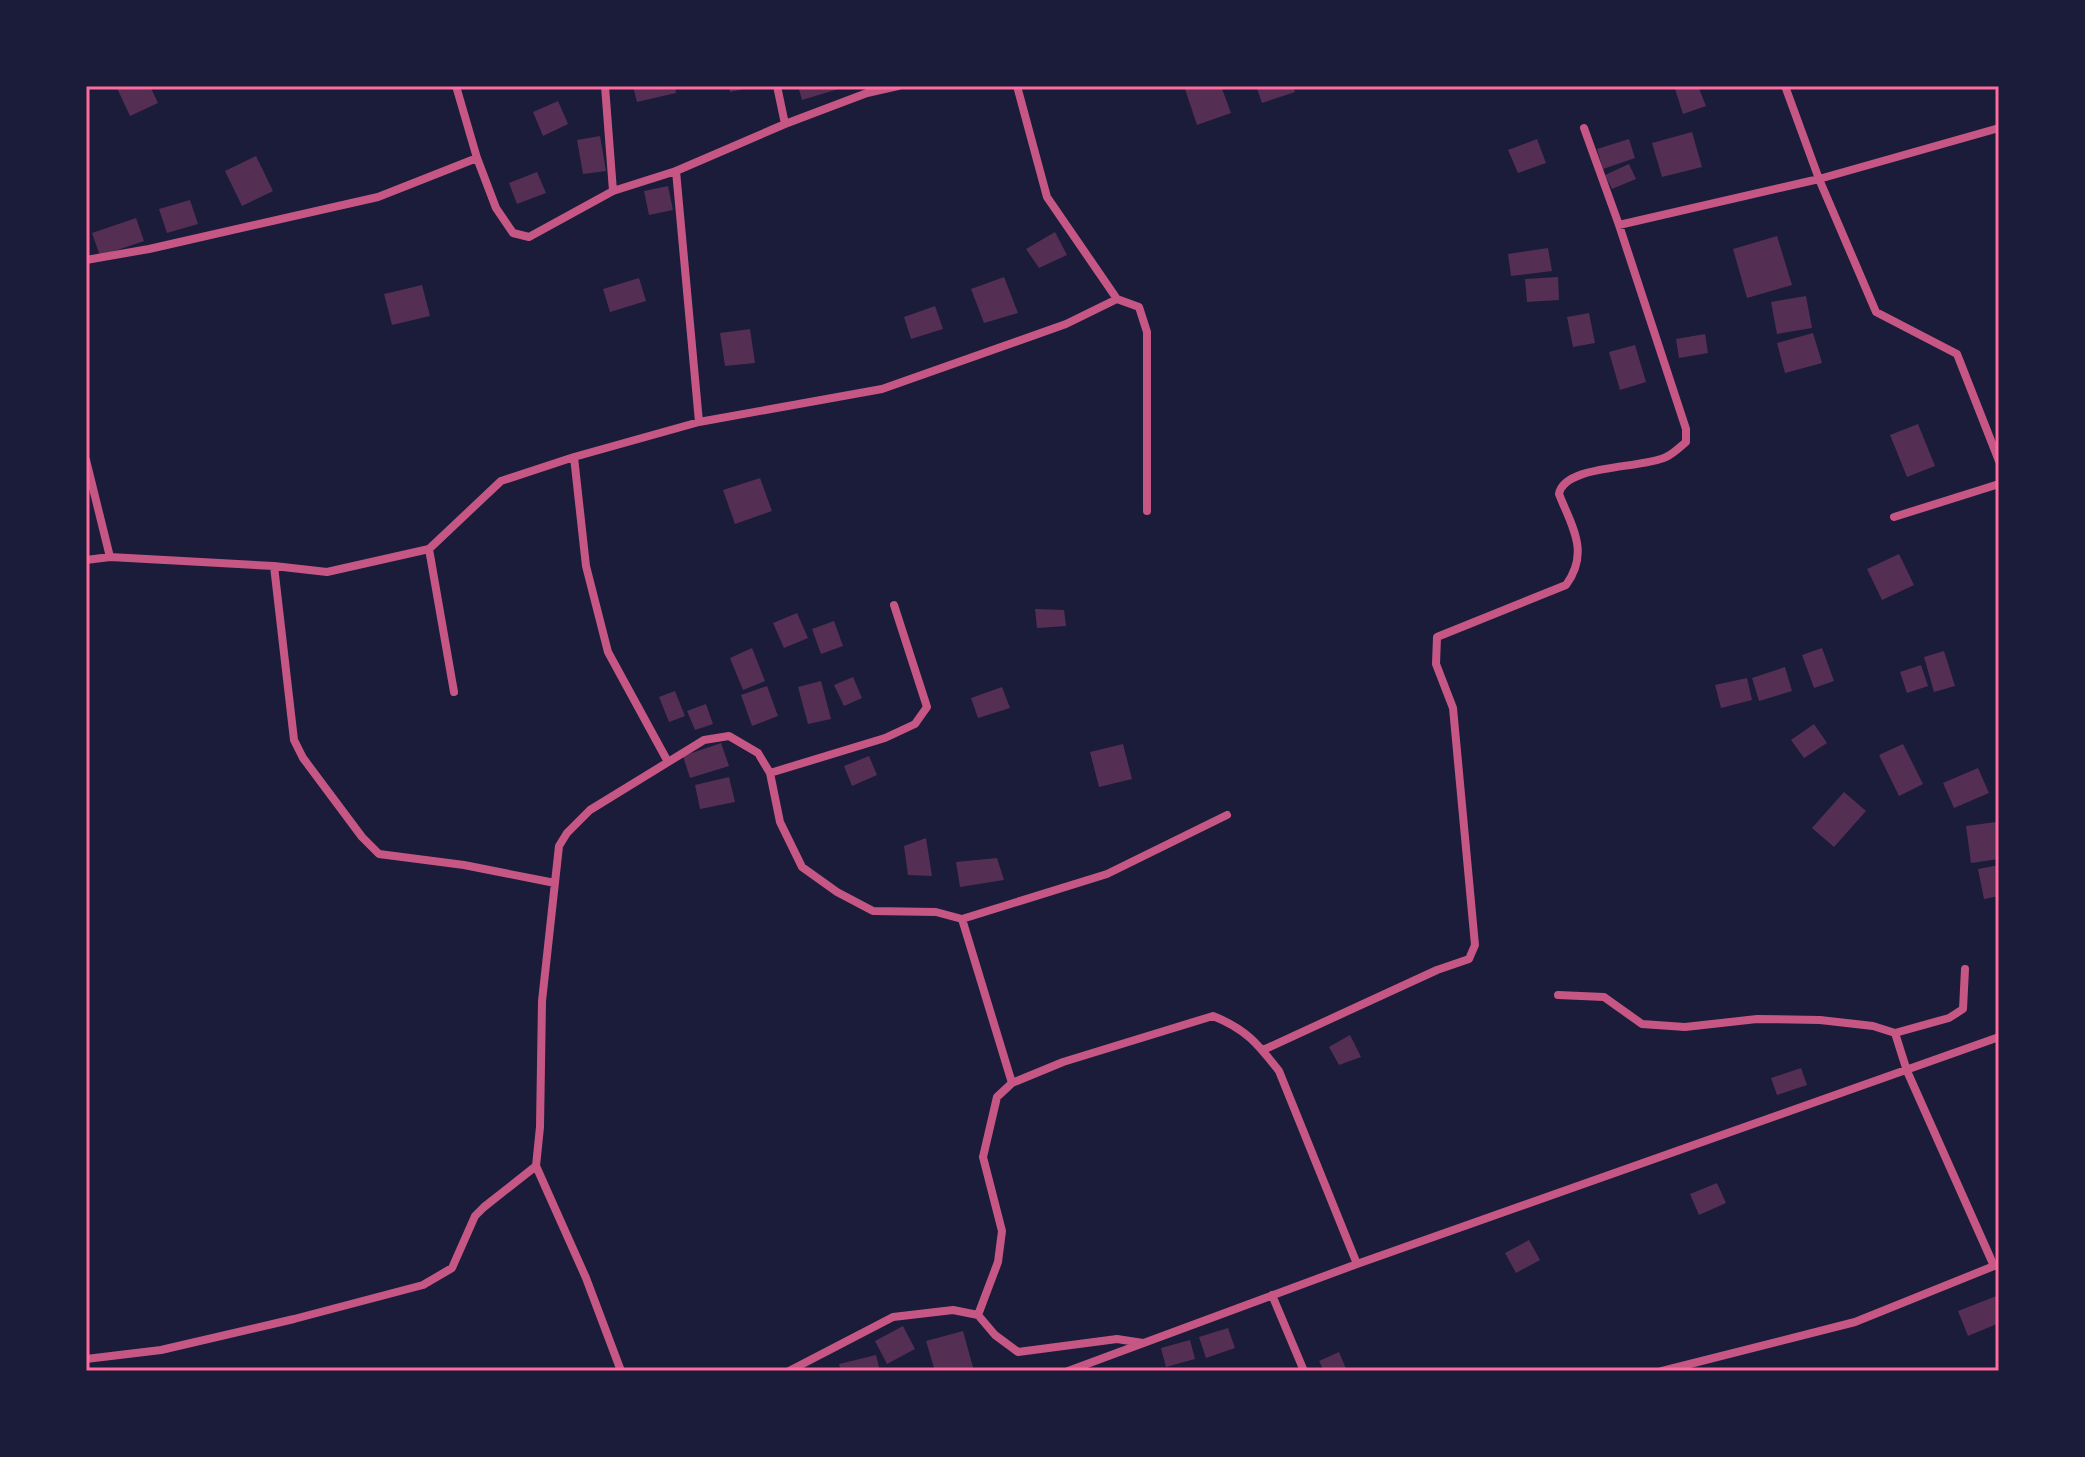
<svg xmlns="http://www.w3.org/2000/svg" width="2085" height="1457" viewBox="0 0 2085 1457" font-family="'Fira Sans',sans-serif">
<rect width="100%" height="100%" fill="#1b1b3a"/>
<path fill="#542f53" d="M 116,86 L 150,86 L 158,103 L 130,116 Z
M 633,86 L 675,86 L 676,93 L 637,102 Z
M 729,86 L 752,86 L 753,87 L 730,92 Z
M 798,86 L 845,86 L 845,87 L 802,100 Z
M 1184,86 L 1221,86 L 1231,113 L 1197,125 Z
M 1256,86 L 1293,86 L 1295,92 L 1262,103 Z
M 1674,86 L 1698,86 L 1706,106 L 1683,114 Z
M 558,101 L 568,124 L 543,136 L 533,112 Z
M 1692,132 L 1702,167 L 1662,177 L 1652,143 Z
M 600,136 L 606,171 L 583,174 L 577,140 Z
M 1537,139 L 1546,163 L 1518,173 L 1508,150 Z
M 1629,139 L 1635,158 L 1603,169 L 1597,149 Z
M 256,156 L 273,191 L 242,206 L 225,171 Z
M 1629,164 L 1636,179 L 1612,189 L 1605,175 Z
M 537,172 L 546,193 L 517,204 L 509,183 Z
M 668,186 L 673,210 L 649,215 L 644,191 Z
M 190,200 L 198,224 L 167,233 L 159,209 Z
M 136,218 L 144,241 L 100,256 L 92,233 Z
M 1055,232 L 1067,255 L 1039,268 L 1026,249 Z
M 1777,236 L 1792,285 L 1747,298 L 1733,249 Z
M 1548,248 L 1552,271 L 1511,276 L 1508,254 Z
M 1004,277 L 1018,313 L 984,323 L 971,289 Z
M 1558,277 L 1559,300 L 1527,302 L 1525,279 Z
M 639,278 L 646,301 L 610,312 L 603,289 Z
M 422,285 L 430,316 L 392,325 L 384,294 Z
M 1806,296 L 1812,328 L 1777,334 L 1771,302 Z
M 935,306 L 943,329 L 911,339 L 904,317 Z
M 1589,313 L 1595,343 L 1573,347 L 1567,317 Z
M 750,329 L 755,363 L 725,366 L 720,333 Z
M 1813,333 L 1822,363 L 1785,373 L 1777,343 Z
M 1705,334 L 1708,353 L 1679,358 L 1676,339 Z
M 1635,345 L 1646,382 L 1620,390 L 1609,352 Z
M 1918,424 L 1935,466 L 1907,477 L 1890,435 Z
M 760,478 L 772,511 L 735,524 L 723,490 Z
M 1899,554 L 1914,585 L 1882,600 L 1867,569 Z
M 1035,609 L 1064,610 L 1066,626 L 1037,628 Z
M 797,613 L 808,638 L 784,648 L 773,623 Z
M 834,621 L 843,646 L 821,654 L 812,629 Z
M 752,648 L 765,681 L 743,690 L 730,658 Z
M 1822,648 L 1834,681 L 1814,688 L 1802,655 Z
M 1944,651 L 1955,686 L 1934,692 L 1924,657 Z
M 1921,665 L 1928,686 L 1907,693 L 1900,672 Z
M 1785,667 L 1792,691 L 1759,701 L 1752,678 Z
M 853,677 L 862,698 L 844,706 L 834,685 Z
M 1747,678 L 1752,700 L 1721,708 L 1715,685 Z
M 821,681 L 831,719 L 808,724 L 798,687 Z
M 767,686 L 778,716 L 752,726 L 741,695 Z
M 1002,687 L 1010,708 L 978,718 L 971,698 Z
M 675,691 L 685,716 L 669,722 L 659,697 Z
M 706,704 L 713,724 L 695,730 L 687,711 Z
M 1814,724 L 1827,743 L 1804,758 L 1791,740 Z
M 721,743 L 729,766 L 690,778 L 683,756 Z
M 1123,744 L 1132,779 L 1099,787 L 1090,752 Z
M 1903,744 L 1923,784 L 1899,796 L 1879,755 Z
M 869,756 L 877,775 L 852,786 L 844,766 Z
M 1978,768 L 1989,793 L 1954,808 L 1943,783 Z
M 729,777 L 735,802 L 700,809 L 695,785 Z
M 1844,792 L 1866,811 L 1834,847 L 1812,828 Z
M 1996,822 L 1999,859 L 1971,863 L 1966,826 Z
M 926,838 L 932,876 L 908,875 L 904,846 Z
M 997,858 L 1004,880 L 960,887 L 956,862 Z
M 1999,865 L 1999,896 L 1984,899 L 1978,869 Z
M 1350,1035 L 1361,1057 L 1339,1065 L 1329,1047 Z
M 1801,1068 L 1807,1085 L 1777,1095 L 1771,1078 Z
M 1717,1183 L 1726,1203 L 1699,1215 L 1690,1194 Z
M 1529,1240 L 1540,1260 L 1516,1273 L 1505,1253 Z
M 1999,1295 L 1999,1323 L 1968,1336 L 1958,1311 Z
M 903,1326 L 915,1349 L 887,1364 L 875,1341 Z
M 1228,1328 L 1235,1348 L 1206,1358 L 1199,1337 Z
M 963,1331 L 974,1371 L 935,1371 L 926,1341 Z
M 1190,1340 L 1195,1359 L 1166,1367 L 1161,1348 Z
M 1339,1352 L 1347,1371 L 1324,1371 L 1319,1361 Z
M 876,1355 L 880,1371 L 841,1371 L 839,1364 Z"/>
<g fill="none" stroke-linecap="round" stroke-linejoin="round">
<path stroke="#c65784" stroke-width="8" d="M 456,86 L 477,158
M 605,86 L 613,191
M 777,86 L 785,124
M 1017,86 L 1047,197 L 1117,299 L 1139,307 L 1147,332 L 1147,511
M 1584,128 L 1619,225 L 1819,179 L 1785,86
M 1999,128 L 1819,179 L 1876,312 L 1957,354 L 1999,461
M 676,171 L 699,422
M 86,260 L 149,249 L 378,197 L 477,158 L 496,208 L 513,233 L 529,237 L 613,191 L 676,171 L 785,124 L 867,93 L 898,86
M 574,457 L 586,566 L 608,652 L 668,762
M 86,460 L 110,557
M 1894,517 L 1999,484
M 429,549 L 454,692
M 86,560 L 110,557 L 274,566 L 327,572 L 429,549 L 501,481 L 574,457 L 699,422 L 882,389 L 1066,324 L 1117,299
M 274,566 L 294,740 L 303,758 L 362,837 L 379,854 L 464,865 L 555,883
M 770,773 L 885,738 L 915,724 L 927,707 L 894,605
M 962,919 L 1107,874 L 1227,815
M 1558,995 L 1604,997 L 1642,1024 L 1685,1027 L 1757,1019 L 1820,1020 L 1873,1026 L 1895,1033 L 1907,1071 L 1994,1266 L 1999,1265
M 1895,1033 L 1949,1018 L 1963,1009 L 1965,969
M 1263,1050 L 1437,970 L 1469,959 L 1475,945 L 1453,708 L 1436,664 L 1437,637 L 1566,585 C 1590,552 1572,527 1559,494 C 1564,464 1642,469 1666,457 C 1673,454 1680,447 1686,442 L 1686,429 L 1619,225
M 536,1166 L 586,1278 L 621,1371
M 1272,1295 L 1304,1371
M 978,1315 L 998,1262 L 1002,1231 L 983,1157 L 997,1097 L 1012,1083 L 1063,1062 L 1213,1016 C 1246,1029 1258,1044 1279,1071 L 1357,1264
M 86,1359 L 161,1350 L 294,1319 L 423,1285 L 452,1268 L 475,1216 L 484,1207 L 536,1166 L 540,1127 L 542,1001 L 559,846 L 567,833 L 590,810 L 704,740 L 729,736 L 758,753 L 770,773 L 780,822 L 802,867 L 837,892 L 873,911 L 936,912 L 962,919 L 1012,1083
M 789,1371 L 893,1317 L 953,1310 L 978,1315 L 995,1335 L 1018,1352 L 1117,1339 L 1143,1343
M 1068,1371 L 1357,1264 L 1999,1037
M 1662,1371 L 1855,1322 L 1994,1266"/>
</g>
<rect width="2085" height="1457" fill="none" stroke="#1b1b3a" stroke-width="176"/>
<rect x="88" y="88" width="1909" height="1281" fill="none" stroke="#ff6b9d" stroke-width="3"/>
</svg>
